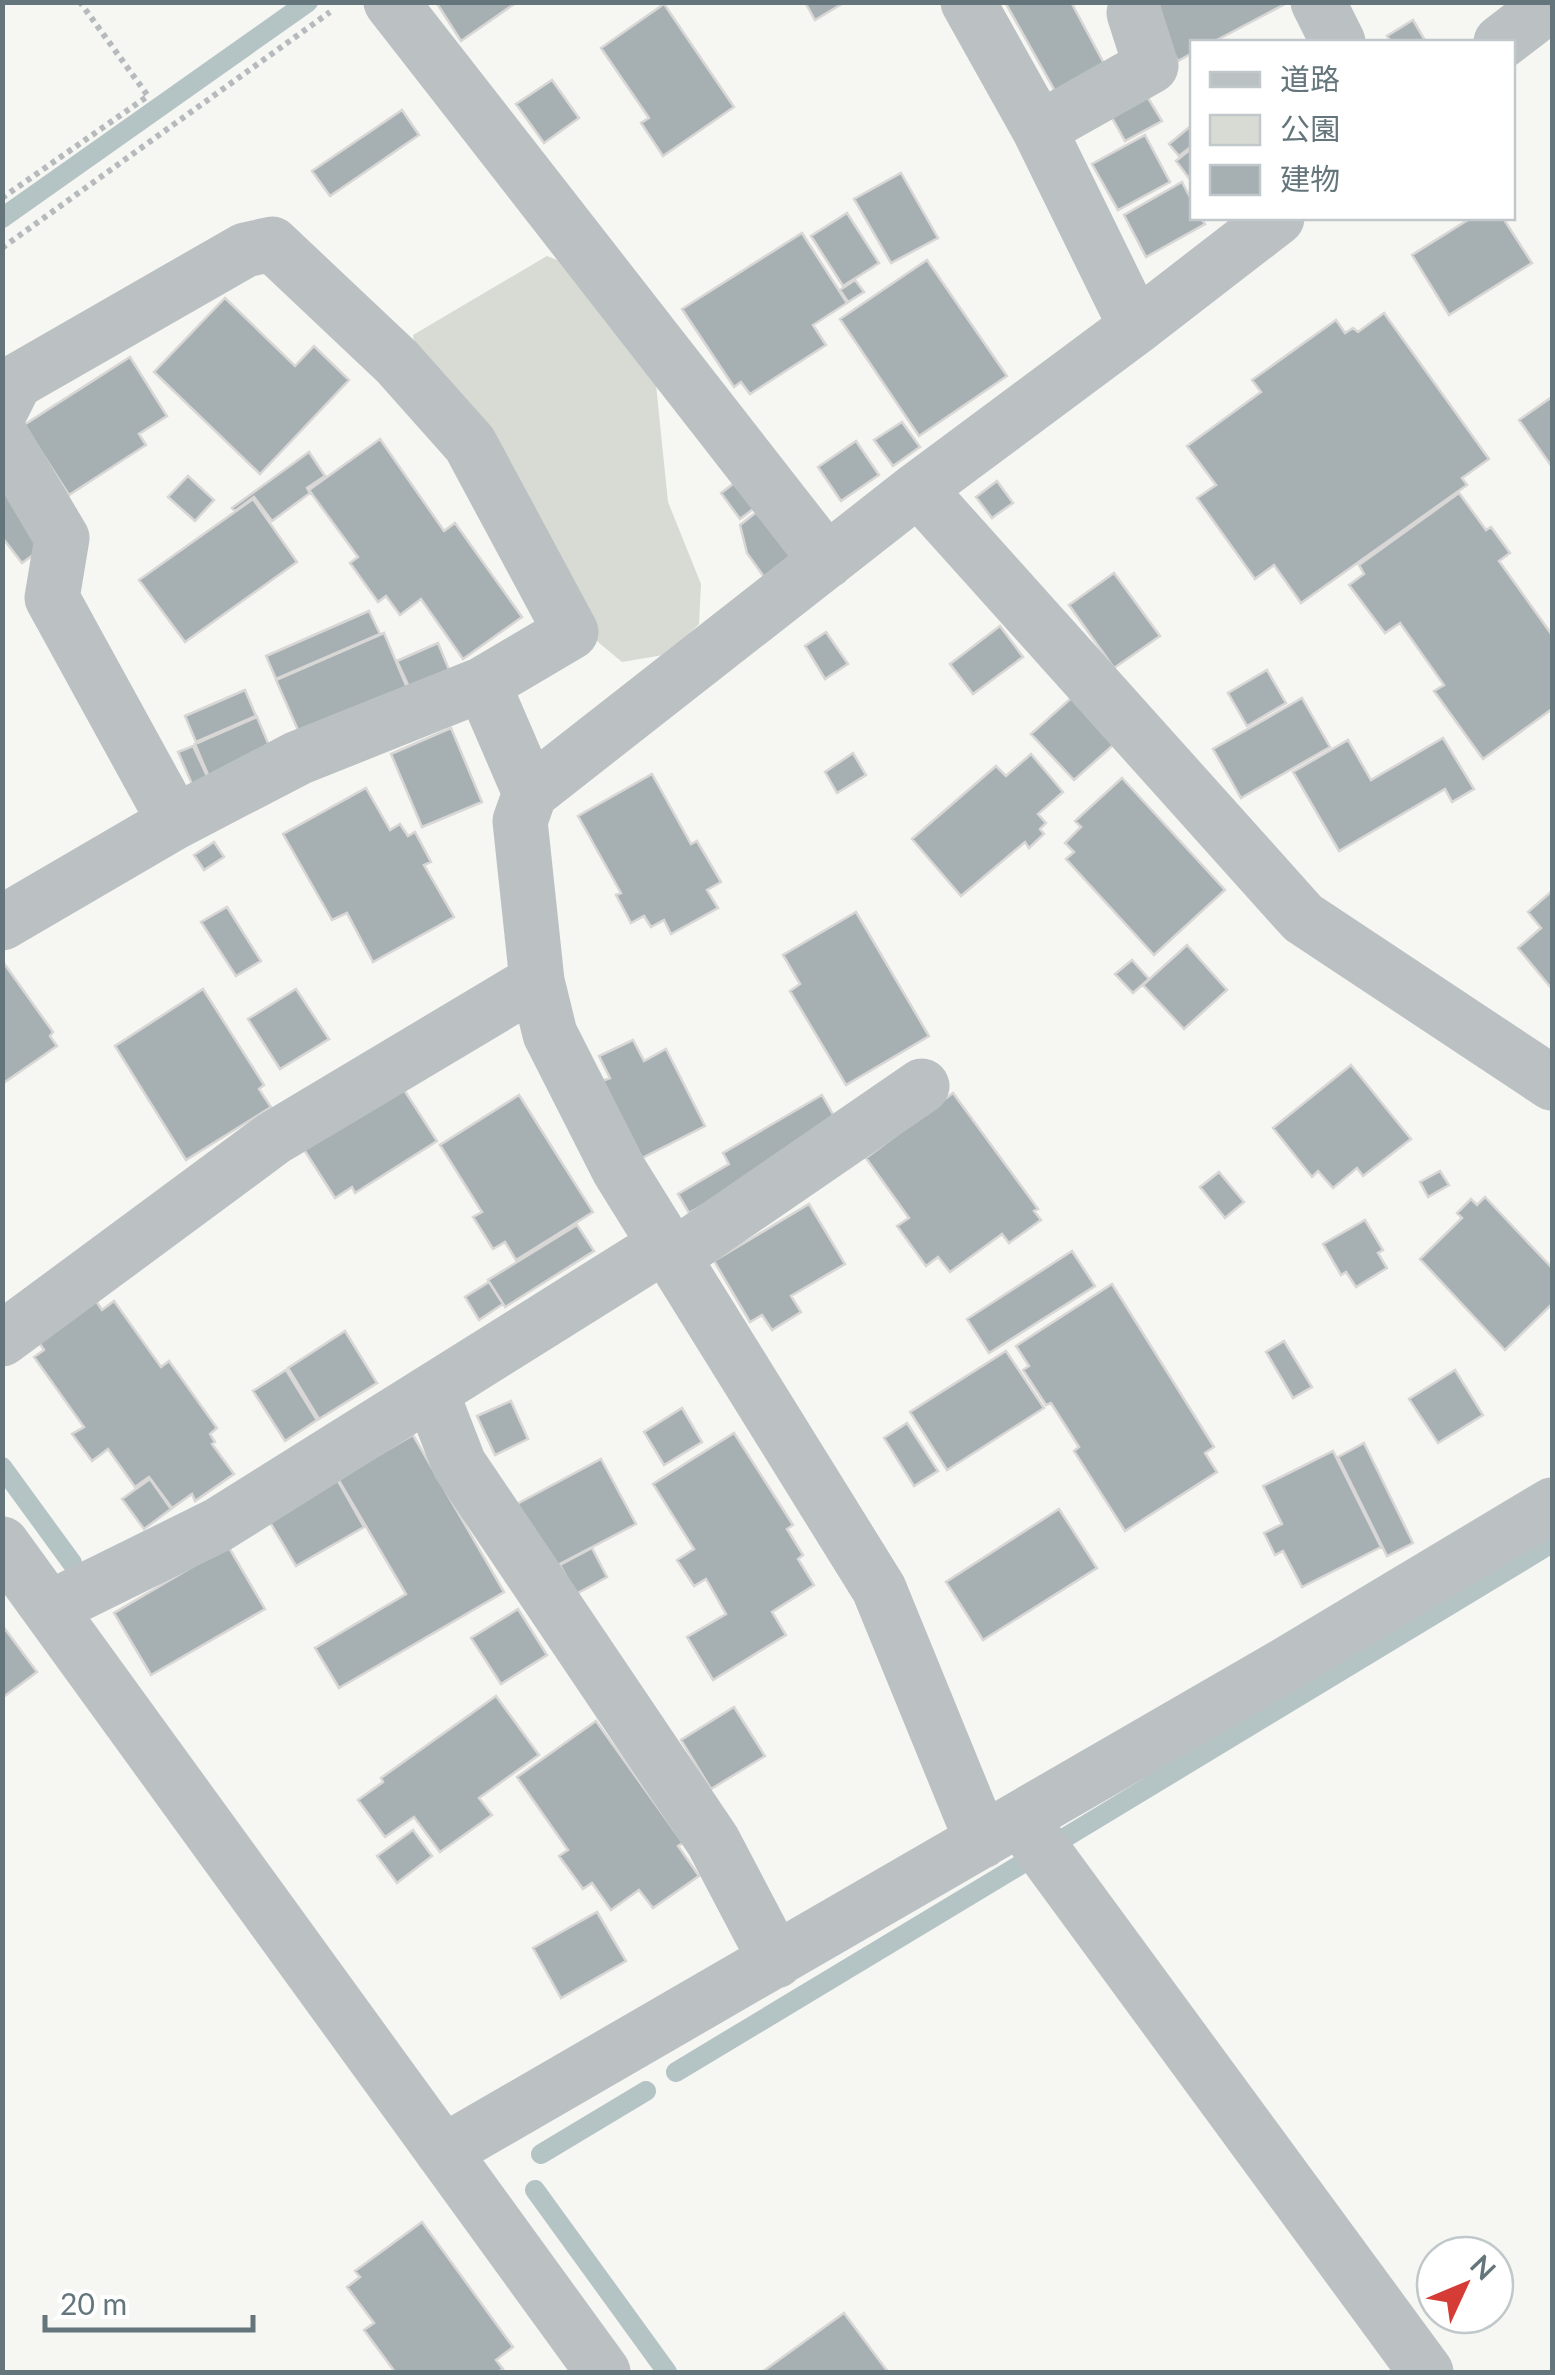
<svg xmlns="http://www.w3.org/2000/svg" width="1555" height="2375" viewBox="0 0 1555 2375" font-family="Lato,'Noto Sans JP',sans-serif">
<rect width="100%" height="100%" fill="#f6f6f3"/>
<path fill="#d7dbd3" d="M 547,256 L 570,265 L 655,375 L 668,502 L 701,584 L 699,624 L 669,654 L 622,662 L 598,642 L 466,405 L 417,361 L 413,335 Z"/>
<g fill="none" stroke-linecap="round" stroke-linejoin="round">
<path stroke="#b4c3c4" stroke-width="20" d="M 2,218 L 308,2
M 2,1467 L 72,1563
M 1066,1837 L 1552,1543
M 676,2072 L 1020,1865
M 541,2154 L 646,2091
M 535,2190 L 667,2372"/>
</g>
<path fill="#a6afb2" stroke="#d8d7d6" stroke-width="2.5" d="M 436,2 L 517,2 L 461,41 Z
M 805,2 L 845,2 L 815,20 Z
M 1005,2 L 1071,2 L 1108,71 L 1059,98 Z
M 1146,2 L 1289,2 L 1213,42 L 1192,42 L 1192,53 L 1178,61 Z
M 664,4 L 734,107 L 663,156 L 641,123 L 649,118 L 601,48 Z
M 1413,20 L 1426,42 L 1391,42 L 1387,36 Z
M 552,80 L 579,118 L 544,143 L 516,104 Z
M 1142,88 L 1162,121 L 1125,141 L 1106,107 Z
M 402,110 L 419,135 L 330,196 L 312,171 Z
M 1192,125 L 1192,146 L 1179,156 L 1169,144 Z
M 1145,135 L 1170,182 L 1118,210 L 1092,164 Z
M 1192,148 L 1192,182 L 1176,161 Z
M 901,173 L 938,238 L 891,263 L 854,199 Z
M 1182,182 L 1192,201 L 1192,218 L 1201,218 L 1205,224 L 1146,257 L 1124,215 Z
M 847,213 L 879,263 L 843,286 L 811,236 Z
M 1471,218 L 1503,218 L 1532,263 L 1449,315 L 1412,255 Z
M 802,233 L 847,303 L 813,325 L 826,345 L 750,394 L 741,382 L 734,387 L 682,309 Z
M 927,260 L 1007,376 L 919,436 L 840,319 Z
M 855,280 L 864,292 L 848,302 L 840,290 Z
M 225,298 L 295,366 L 314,346 L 349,380 L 260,474 L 154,372 Z
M 1384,313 L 1489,459 L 1462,478 L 1467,485 L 1301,603 L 1274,565 L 1255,579 L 1197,498 L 1216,485 L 1187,446 L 1261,392 L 1252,380 L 1336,320 L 1345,333 L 1353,328 L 1358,332 Z
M 130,357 L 167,416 L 139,434 L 146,445 L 69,495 L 24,425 Z
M 1552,397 L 1552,467 L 1519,420 Z
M 902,422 L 920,447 L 893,466 L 874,440 Z
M 380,439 L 444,531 L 455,523 L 522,617 L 463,659 L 421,599 L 400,615 L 386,596 L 378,602 L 350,563 L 358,557 L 309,490 Z
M 856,441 L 879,475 L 841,501 L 818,467 Z
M 309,452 L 325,476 L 307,488 L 310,493 L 272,521 L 254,497 L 235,511 L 232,508 Z
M 2,467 L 52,541 L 22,563 L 2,537 Z
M 188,476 L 214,500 L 195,521 L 168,497 Z
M 737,481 L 756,507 L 740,519 L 721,493 Z
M 997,481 L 1013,503 L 992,518 L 976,497 Z
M 1459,493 L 1486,530 L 1491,527 L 1510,553 L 1499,561 L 1552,635 L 1552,709 L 1483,759 L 1434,691 L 1444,685 L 1400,623 L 1385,633 L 1349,585 L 1364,574 L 1359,565 Z
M 253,499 L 297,562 L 185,642 L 139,580 Z
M 759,510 L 792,556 L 764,577 L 747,553 L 740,525 Z
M 1114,573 L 1160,636 L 1114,668 L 1069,605 Z
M 369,611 L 380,634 L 276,679 L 266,656 Z
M 1000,626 L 1023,657 L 973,694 L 950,664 Z
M 826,632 L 848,664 L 825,679 L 805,646 Z
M 384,633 L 408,690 L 301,737 L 276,680 Z
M 438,643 L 450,672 L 410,689 L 397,661 Z
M 1267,670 L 1286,703 L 1247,726 L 1228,693 Z
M 245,690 L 256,716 L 196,742 L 185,716 Z
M 1078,692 L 1120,739 L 1074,780 L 1031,734 Z
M 1302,698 L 1330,747 L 1241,798 L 1213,749 Z
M 257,717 L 271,750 L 209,777 L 195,744 Z
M 451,728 L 482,802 L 422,827 L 391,754 Z
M 1443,738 L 1474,789 L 1452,802 L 1445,789 L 1339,851 L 1293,772 L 1348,740 L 1371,780 Z
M 193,746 L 208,778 L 192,784 L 178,752 Z
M 853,753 L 866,775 L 837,793 L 825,772 Z
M 1031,754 L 1063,792 L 1038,814 L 1046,823 L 1040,829 L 1044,834 L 1029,848 L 1025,842 L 961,896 L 912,839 L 996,766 L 1006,776 Z
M 652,774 L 691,844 L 697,841 L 721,882 L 707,890 L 718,908 L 671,934 L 664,920 L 651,927 L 644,916 L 631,923 L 616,895 L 621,893 L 578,816 Z
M 1122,778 L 1225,890 L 1154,955 L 1066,859 L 1074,852 L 1065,843 L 1081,827 L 1075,821 Z
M 366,788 L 390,830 L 400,824 L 408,836 L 415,832 L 431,862 L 424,865 L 454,917 L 373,962 L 347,913 L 332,920 L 283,834 Z
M 214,842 L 224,857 L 204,870 L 194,855 Z
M 1552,891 L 1552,989 L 1518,948 L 1541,928 L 1528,912 Z
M 227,907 L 261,961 L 236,976 L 201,922 Z
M 856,912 L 929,1036 L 846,1085 L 790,991 L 800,984 L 783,955 Z
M 1187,945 L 1227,990 L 1184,1029 L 1143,985 Z
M 1132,960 L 1149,979 L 1133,993 L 1115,974 Z
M 3,962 L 53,1032 L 50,1036 L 57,1046 L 2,1084 Z
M 203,989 L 264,1085 L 259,1089 L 271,1107 L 186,1160 L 115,1046 Z
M 296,989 L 329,1039 L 280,1069 L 248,1019 Z
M 633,1040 L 644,1061 L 666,1049 L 705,1126 L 642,1158 L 602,1081 L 610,1078 L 599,1056 Z
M 1351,1065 L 1411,1139 L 1363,1176 L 1357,1168 L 1333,1188 L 1318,1171 L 1312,1177 L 1273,1128 Z
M 399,1082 L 437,1141 L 355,1193 L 352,1187 L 335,1198 L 303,1148 Z
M 953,1093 L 1038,1209 L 1034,1211 L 1041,1220 L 1009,1243 L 1002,1234 L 950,1272 L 938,1257 L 926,1266 L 897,1226 L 909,1218 L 866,1158 Z
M 519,1095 L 593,1212 L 516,1260 L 505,1242 L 493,1249 L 473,1217 L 482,1212 L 440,1145 Z
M 822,1095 L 839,1125 L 689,1213 L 678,1194 L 729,1164 L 723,1153 Z
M 1440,1171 L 1449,1185 L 1428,1197 L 1420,1182 Z
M 1219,1172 L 1244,1202 L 1225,1218 L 1200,1187 Z
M 1485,1197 L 1552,1268 L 1552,1304 L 1505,1350 L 1420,1259 L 1462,1218 L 1457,1213 L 1471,1199 L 1477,1205 Z
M 809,1204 L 845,1264 L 791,1296 L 801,1312 L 772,1330 L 762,1315 L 750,1322 L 714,1261 Z
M 1365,1220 L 1383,1250 L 1378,1253 L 1387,1268 L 1356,1287 L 1346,1272 L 1341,1275 L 1323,1244 Z
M 577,1225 L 594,1251 L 505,1307 L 488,1280 Z
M 1072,1251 L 1095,1286 L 989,1353 L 967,1319 Z
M 489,1282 L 503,1304 L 479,1320 L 465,1297 Z
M 1112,1284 L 1214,1447 L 1205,1453 L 1217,1472 L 1125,1531 L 1074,1451 L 1079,1447 L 1051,1403 L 1046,1405 L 1023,1370 L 1029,1366 L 1016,1346 Z
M 94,1298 L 102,1310 L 114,1301 L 161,1367 L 169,1361 L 217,1428 L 210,1434 L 215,1442 L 212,1444 L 234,1474 L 195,1501 L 192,1494 L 172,1508 L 149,1477 L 135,1487 L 108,1449 L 92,1461 L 72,1434 L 84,1427 L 34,1357 L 44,1350 L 36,1338 Z
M 345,1331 L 377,1383 L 319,1419 L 288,1368 Z
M 1284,1341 L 1312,1387 L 1293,1398 L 1266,1352 Z
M 1006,1351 L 1044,1408 L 947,1470 L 910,1412 Z
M 286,1370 L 317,1420 L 285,1441 L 253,1391 Z
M 1455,1370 L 1483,1415 L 1438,1443 L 1409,1399 Z
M 511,1401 L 528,1439 L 495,1455 L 477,1416 Z
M 682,1408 L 702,1442 L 664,1465 L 644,1432 Z
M 907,1423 L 938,1471 L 914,1486 L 884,1438 Z
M 734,1433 L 793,1525 L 787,1529 L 803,1555 L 798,1559 L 814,1585 L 772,1612 L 786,1635 L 713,1680 L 687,1637 L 726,1614 L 706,1579 L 694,1586 L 677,1560 L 694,1549 L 653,1484 Z
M 413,1435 L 504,1592 L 339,1688 L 315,1648 L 406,1594 L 338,1479 Z
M 1364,1443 L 1413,1543 L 1387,1556 L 1338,1457 Z
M 1333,1451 L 1381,1547 L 1302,1587 L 1283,1551 L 1275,1555 L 1264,1533 L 1282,1524 L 1263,1486 Z
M 601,1459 L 636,1524 L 552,1568 L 517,1504 Z
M 334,1474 L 364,1527 L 296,1566 L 265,1514 Z
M 150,1479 L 171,1509 L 144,1529 L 122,1499 Z
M 1059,1509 L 1097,1568 L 983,1640 L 946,1582 Z
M 228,1546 L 265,1609 L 151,1675 L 114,1613 Z
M 592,1548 L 607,1577 L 576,1594 L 560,1565 Z
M 518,1609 L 547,1655 L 501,1684 L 471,1638 Z
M 2,1625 L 37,1672 L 2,1698 Z
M 496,1696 L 539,1755 L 479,1798 L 492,1815 L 440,1852 L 414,1817 L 385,1837 L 358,1800 L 383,1782 L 381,1778 Z
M 734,1707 L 765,1756 L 711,1789 L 681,1740 Z
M 596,1721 L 683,1843 L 678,1846 L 699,1876 L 653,1908 L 639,1890 L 611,1910 L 592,1883 L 583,1889 L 559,1856 L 568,1850 L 517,1777 Z
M 413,1830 L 432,1856 L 397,1883 L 377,1856 Z
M 597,1912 L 626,1961 L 561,1998 L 533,1948 Z
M 422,2222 L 513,2347 L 496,2360 L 503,2369 L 498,2372 L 395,2372 L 364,2330 L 374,2323 L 347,2287 L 360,2277 L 355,2271 Z
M 844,2313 L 888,2372 L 762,2372 Z"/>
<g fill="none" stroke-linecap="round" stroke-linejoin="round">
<path stroke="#b6babc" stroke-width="6" stroke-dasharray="5 5" stroke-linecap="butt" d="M 2,198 L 148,96 L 80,2
M 2,248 L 330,12"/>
<path stroke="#bbc1c3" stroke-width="55" d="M 391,2 L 827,561
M 968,2 L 1039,129 L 1136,327
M 1318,2 L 1338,42
M 1501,42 L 1552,3
M 1039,129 L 1151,66 L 1134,13
M 2,408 L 15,382 L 245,250 L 272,244 L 397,362 L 470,444 L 571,632 L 483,684 L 530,793
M 2,437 L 62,538 L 52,598 L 175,822
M 918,489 L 1303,918 L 1552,1083
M 2,923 L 175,822 L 298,758 L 483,684
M 673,1257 L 922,1086
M 2,1339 L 274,1138 L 537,981
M 431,1392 L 459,1464 L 713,1841 L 776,1961
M 2,1544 L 603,2372
M 50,1608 L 218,1525 L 665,1245
M 1020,1819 L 1426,2372
M 982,1841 L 879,1589 L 619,1170 L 550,1034 L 537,981 L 520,821 L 530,793 L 918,489 L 1136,327 L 1277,218
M 443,2152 L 1285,1665 L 1552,1505"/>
</g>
<rect width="1555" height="2375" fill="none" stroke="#64767c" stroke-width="10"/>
<rect x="1190" y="40" width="325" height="180" fill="#ffffff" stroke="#c1c8cb" stroke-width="2.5"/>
<rect x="1210" y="72" width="50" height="15" fill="#bbc1c3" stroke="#c1c8cb" stroke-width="2.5"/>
<text x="1280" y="90" font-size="30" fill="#64767c">道路</text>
<rect x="1210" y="115" width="50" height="30" fill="#d7dbd3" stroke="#c1c8cb" stroke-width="2.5"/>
<text x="1280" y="140" font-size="30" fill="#64767c">公園</text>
<rect x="1210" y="165" width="50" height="30" fill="#a6afb2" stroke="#c1c8cb" stroke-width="2.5"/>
<text x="1280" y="190" font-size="30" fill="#64767c">建物</text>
<g transform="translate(1465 2285) rotate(46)"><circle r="48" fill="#ffffff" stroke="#c1c8cb" stroke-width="2.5"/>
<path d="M0-8L18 38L0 25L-18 38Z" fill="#d43c35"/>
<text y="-15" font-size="28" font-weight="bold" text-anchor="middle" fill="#64767c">N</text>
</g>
<path d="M45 2315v15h208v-15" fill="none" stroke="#64767c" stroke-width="5"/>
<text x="60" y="2315" font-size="30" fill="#64767c" stroke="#ffffff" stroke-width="8" paint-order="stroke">20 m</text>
</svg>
